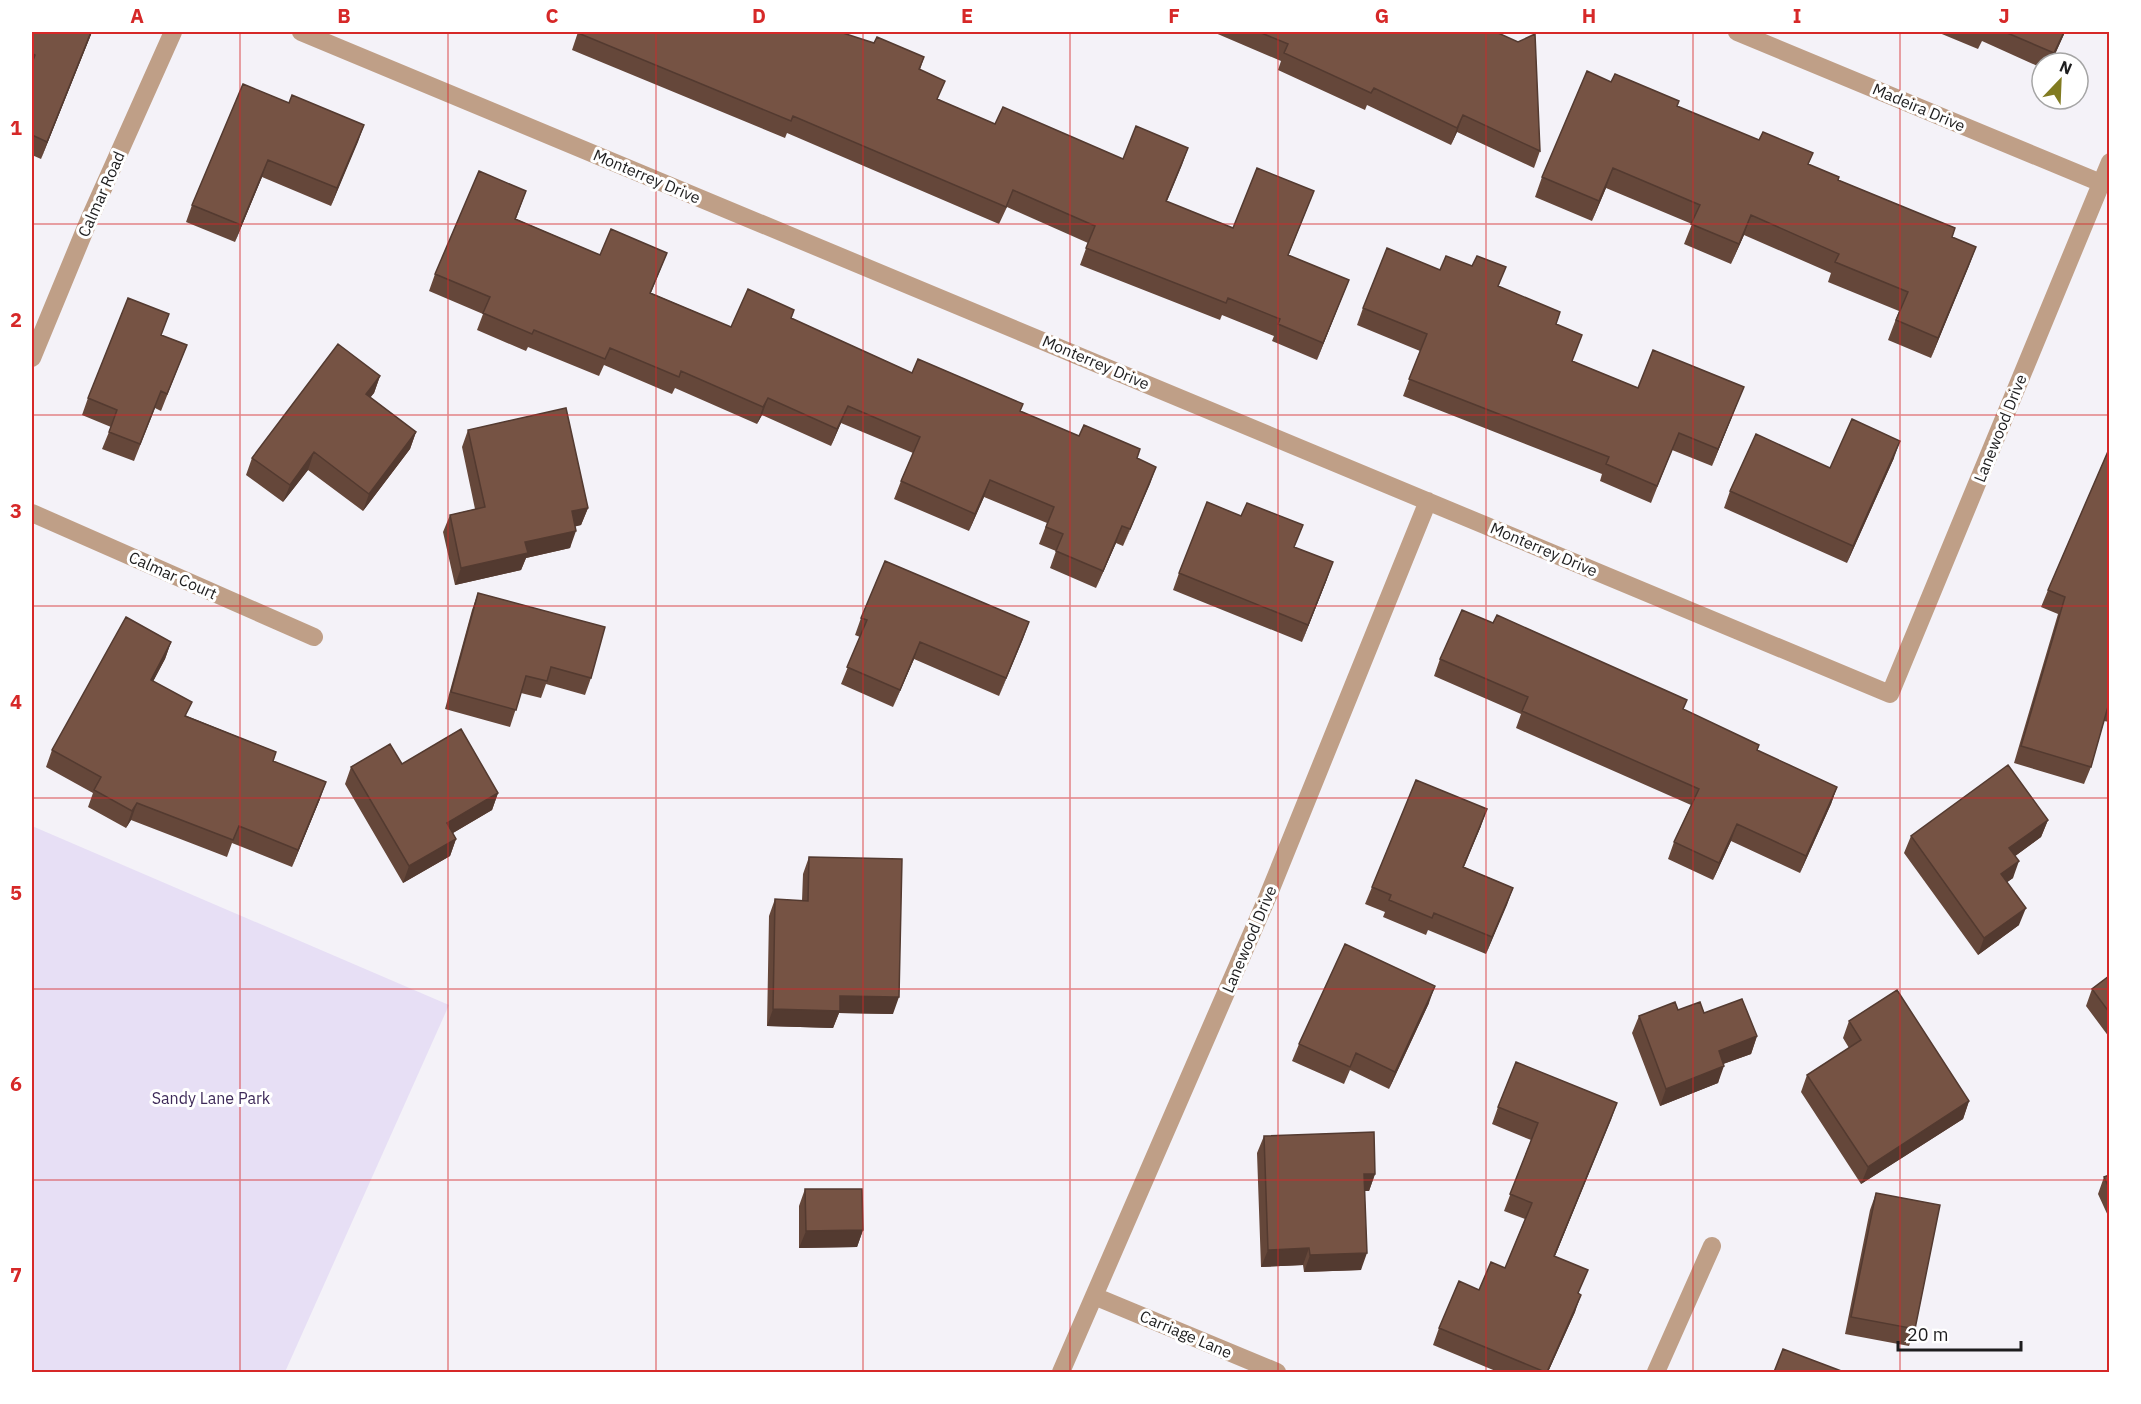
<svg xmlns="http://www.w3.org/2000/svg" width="2141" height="1404" viewBox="0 0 2141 1404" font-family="'IBM Plex Sans',sans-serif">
<rect width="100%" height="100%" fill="#f4f2f8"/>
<path fill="#e7dff5" d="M 32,826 L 449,1005 L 285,1372 L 32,1372 Z"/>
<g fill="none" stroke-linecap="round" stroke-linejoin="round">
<path stroke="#bf9f87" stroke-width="18" d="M 301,32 L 1890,694 L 2110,162
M 1737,32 L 2101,183
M 32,358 L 89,220 L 173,32
M 32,513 L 314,637
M 1094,1296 L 1277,1372
M 1061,1372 L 1268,896 L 1428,501
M 1656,1372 L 1712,1246"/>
</g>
<path fill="#65473a" d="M 32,32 L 92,32 L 41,159 L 32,155 Z
M 578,32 L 874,43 L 924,57 L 920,70 L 938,100 L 995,124 L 1123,159 L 1188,148 L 1166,202 L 1233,228 L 1314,191 L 1288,256 L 1349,280 L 1317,360 L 1272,341 L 1274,336 L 1222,315 L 1220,320 L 1080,265 L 1088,243 L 1007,207 L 999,224 L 787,133 L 785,138 L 572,50 Z
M 1213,32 L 1496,32 L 1540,151 L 1534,168 L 1457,132 L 1451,145 L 1367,105 L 1365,110 L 1278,70 L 1281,61 Z
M 1937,32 L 2065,32 L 2051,63 L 2042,63 L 2042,68 L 1982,41 L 1978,49 Z
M 1611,82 L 1677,106 L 1809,165 L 1838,180 L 1955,228 L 1952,237 L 1976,247 L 1931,358 L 1888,340 L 1899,311 L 1828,282 L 1831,273 L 1744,235 L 1731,264 L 1684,244 L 1692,224 L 1606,188 L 1592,221 L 1535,197 L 1542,177 Z
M 289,103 L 364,125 L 331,206 L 262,177 L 235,242 L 186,222 L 192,205 Z
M 526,191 L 516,219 L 600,255 L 667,253 L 651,293 L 731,327 L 791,318 L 912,373 L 1020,411 L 1079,436 L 1156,467 L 1123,546 L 1116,543 L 1096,588 L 1050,568 L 1056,551 L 1039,544 L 1047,523 L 984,497 L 969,531 L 894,499 L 901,481 L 913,453 L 841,423 L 831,446 L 762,415 L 757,424 L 675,388 L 672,394 L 604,365 L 599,376 L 528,347 L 526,351 L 477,330 L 483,314 L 429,291 L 435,274 Z
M 1499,287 L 1556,324 L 1572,361 L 1638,388 L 1737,404 L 1712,466 L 1672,450 L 1651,503 L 1600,481 L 1602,474 L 1403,396 L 1420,351 L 1357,325 L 1363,308 Z
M 161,335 L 187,345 L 161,411 L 155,408 L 134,461 L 102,449 L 111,427 L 82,415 L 88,398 Z
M 380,376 L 374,393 L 370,397 L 416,432 L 410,449 L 363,511 L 308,470 L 283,502 L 246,475 L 252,458 Z
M 468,430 L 588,508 L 581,525 L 575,526 L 570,548 L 526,558 L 521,570 L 455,585 L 443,532 L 450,515 L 475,509 L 462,447 Z
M 2109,449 L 2109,722 L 2104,721 L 2091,767 L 2084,784 L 2014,763 L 2058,614 L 2041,607 L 2048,590 Z
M 1894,458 L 1847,563 L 1724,508 L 1730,491 Z
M 1295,547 L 1327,579 L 1302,642 L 1173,590 L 1179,573 Z
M 478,593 L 591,678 L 585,695 L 546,684 L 541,698 L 521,693 L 510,727 L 445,709 L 472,610 Z
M 861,618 L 1029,622 L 999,696 L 914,659 L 893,707 L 841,684 L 860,637 L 855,635 Z
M 171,642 L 165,659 L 153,681 L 187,716 L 276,752 L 273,761 L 320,799 L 292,867 L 232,843 L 227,857 L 131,820 L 126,828 L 88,807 L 93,793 L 46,767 L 52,750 Z
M 1440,659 L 1683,710 L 1759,745 L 1757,751 L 1837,787 L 1831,804 L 1800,873 L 1731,841 L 1713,880 L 1668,859 L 1674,842 L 1691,805 L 1516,728 L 1521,714 L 1434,676 Z
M 402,764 L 498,793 L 492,810 L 453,833 L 456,839 L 450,856 L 403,883 L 345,784 L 351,767 Z
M 2048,820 L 2041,837 L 2015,856 L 2013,878 L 2007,882 L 2019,925 L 1978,955 L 1904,853 L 1911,836 Z
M 1481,826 L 1464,867 L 1513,888 L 1486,954 L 1428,930 L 1426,935 L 1383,917 L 1385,912 L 1365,904 L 1372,887 Z
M 809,857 L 893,1014 L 839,1013 L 833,1028 L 767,1026 L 769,916 L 775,899 L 802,901 L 803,874 Z
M 2109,976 L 2109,1037 L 2086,1006 L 2092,989 Z
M 1429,1003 L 1389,1089 L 1350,1070 L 1344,1084 L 1292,1061 L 1299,1044 Z
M 1678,1010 L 1704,1013 L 1757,1036 L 1751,1054 L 1723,1064 L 1718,1083 L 1660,1106 L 1632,1033 L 1639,1016 Z
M 1849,1021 L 1969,1101 L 1963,1119 L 1861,1184 L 1801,1092 L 1807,1075 L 1849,1048 L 1843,1038 Z
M 1617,1103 L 1555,1256 L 1579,1294 L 1575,1312 L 1548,1372 L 1498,1372 L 1433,1345 L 1439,1328 L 1479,1290 L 1505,1268 L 1525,1219 L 1504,1211 L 1531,1140 L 1492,1124 L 1498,1107 Z
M 1264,1136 L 1375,1174 L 1369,1191 L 1365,1191 L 1361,1270 L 1304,1272 L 1303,1265 L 1261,1267 L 1257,1153 Z
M 2109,1175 L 2109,1218 L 2098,1194 L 2104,1177 Z
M 805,1189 L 863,1230 L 857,1247 L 799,1248 L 799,1206 Z
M 1876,1193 L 1915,1329 L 1909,1346 L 1845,1334 L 1870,1210 Z"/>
<path fill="#533a30" d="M 91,32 L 92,32 L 41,159 L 47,142 Z
M 2064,32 L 2065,32 L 2051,63 L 2054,53 Z
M 1463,115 L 1457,132 L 1451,145 L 1457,128 Z
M 364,125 L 358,142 L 331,206 L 337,188 Z
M 1188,148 L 1182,165 L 1160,218 L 1166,201 Z
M 268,160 L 262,177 L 235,242 L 241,225 Z
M 1613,168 L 1606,188 L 1592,221 L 1599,201 Z
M 1751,215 L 1744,235 L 1731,264 L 1739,244 Z
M 1976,247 L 1969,266 L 1931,358 L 1938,338 Z
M 1349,280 L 1342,297 L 1317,360 L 1323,343 Z
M 380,376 L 374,393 L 360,411 L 366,394 Z
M 1744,387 L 1737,404 L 1712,466 L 1718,449 Z
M 768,398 L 762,415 L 757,424 L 763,407 Z
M 848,406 L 841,423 L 831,446 L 837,429 Z
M 416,432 L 410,449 L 363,511 L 369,494 Z
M 1900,441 L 1894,458 L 1847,563 L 1853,546 Z
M 314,452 L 308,470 L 283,502 L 290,485 Z
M 1156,467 L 1150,484 L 1123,546 L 1130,529 Z
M 990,480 L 984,497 L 969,531 L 975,514 Z
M 588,508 L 581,525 L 566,529 L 572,511 Z
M 1122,526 L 1116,543 L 1096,588 L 1103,571 Z
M 576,531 L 570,548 L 526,558 L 521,570 L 455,585 L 461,568 L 525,542 Z
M 1333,562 L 1327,579 L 1302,642 L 1308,625 Z
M 1029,622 L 1023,639 L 999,696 L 1006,678 Z
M 171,642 L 165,659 L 145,697 L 151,680 Z
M 920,642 L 914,659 L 893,707 L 900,690 Z
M 326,782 L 320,799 L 292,867 L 298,850 Z
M 1837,787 L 1831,804 L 1800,873 L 1806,856 Z
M 498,793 L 492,810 L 441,840 L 447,823 Z
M 137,803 L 131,820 L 126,828 L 132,811 Z
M 1487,809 L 1481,826 L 1456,884 L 1463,867 Z
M 2048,820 L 2041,837 L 2003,865 L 2009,848 Z
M 1737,824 L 1731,841 L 1713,880 L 1719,863 Z
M 456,839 L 450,856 L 403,883 L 409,866 Z
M 2019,861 L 2013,878 L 1995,891 L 2001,874 Z
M 1513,888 L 1507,905 L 1486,954 L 1492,937 Z
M 2026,908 L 2019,925 L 1978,955 L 1984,938 Z
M 1435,986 L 1429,1003 L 1389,1089 L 1395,1072 Z
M 840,996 L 899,997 L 893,1014 L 839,1013 L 833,1028 L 767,1026 L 773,1009 Z
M 1757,1036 L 1751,1054 L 1712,1068 L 1719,1051 Z
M 1724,1066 L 1718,1083 L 1660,1106 L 1666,1089 Z
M 1969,1101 L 1963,1119 L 1861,1184 L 1868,1167 Z
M 1617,1103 L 1611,1120 L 1548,1273 L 1554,1256 Z
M 1364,1174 L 1375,1174 L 1369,1191 L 1358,1191 Z
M 863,1230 L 857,1247 L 799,1248 L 806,1231 Z
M 1309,1248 L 1303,1265 L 1261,1267 L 1268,1250 Z
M 1367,1253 L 1361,1270 L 1304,1272 L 1310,1255 Z
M 1581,1295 L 1575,1312 L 1548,1372 L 1547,1372 Z"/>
<path fill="#765344" stroke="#533a30" stroke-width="1.5" d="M 32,32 L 91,32 L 47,142 L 32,135 L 32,63 L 35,55 L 32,53 Z
M 578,32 L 840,32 L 874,43 L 877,37 L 924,57 L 919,69 L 945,81 L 937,99 L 995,124 L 1003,107 L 1123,159 L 1136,126 L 1188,148 L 1166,201 L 1233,228 L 1257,168 L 1314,191 L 1288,255 L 1349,280 L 1323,343 L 1278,324 L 1280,319 L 1228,298 L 1226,303 L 1086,248 L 1095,226 L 1013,190 L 1006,207 L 793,116 L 791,121 L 578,33 Z
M 1259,32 L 1496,32 L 1518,42 L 1535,34 L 1540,151 L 1463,115 L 1457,128 L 1374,88 L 1371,93 L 1284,53 L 1288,44 Z
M 2005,32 L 2064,32 L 2054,53 Z
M 1587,71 L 1611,82 L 1615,74 L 1679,101 L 1677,106 L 1759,140 L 1763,132 L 1813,153 L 1808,164 L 1839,177 L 1838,180 L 1955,228 L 1952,237 L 1976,247 L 1938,338 L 1896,320 L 1908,292 L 1835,262 L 1839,254 L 1751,215 L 1739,244 L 1691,224 L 1700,205 L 1613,168 L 1599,201 L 1542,177 Z
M 243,84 L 289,103 L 292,95 L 364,125 L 337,188 L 268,160 L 241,225 L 192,205 Z
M 479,171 L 526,191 L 515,219 L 600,255 L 611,229 L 667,253 L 650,293 L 731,327 L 748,289 L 794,310 L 791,318 L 912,373 L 918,359 L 1023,404 L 1020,411 L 1079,436 L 1084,425 L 1140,449 L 1137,458 L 1156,467 L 1130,529 L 1122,526 L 1103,571 L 1056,551 L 1063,534 L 1046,527 L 1054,507 L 990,480 L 975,514 L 901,481 L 920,437 L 848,406 L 837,429 L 768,398 L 763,407 L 681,371 L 679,377 L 610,348 L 605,359 L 534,330 L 532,334 L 483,313 L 490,297 L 435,274 Z
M 1387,248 L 1440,270 L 1446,256 L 1472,266 L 1477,256 L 1506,267 L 1498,286 L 1560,312 L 1556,324 L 1582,335 L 1572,361 L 1638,388 L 1653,350 L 1744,387 L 1718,449 L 1679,433 L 1657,486 L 1606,464 L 1609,457 L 1409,379 L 1427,334 L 1363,308 Z
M 128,298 L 169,314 L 161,335 L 187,345 L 167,394 L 161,391 L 140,444 L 109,432 L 117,410 L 88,398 Z
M 338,344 L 380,376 L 366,394 L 416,432 L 369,494 L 314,452 L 290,485 L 252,458 Z
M 566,408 L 588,508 L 572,511 L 576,531 L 525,542 L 528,553 L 461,568 L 450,515 L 485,507 L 468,430 Z
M 1852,419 L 1900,441 L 1853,546 L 1730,491 L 1756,434 L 1830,468 Z
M 2109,449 L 2109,703 L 2091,767 L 2021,746 L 2065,597 L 2048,590 Z
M 1207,502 L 1241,516 L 1247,503 L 1303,525 L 1294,547 L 1333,562 L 1308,625 L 1179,573 Z
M 885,561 L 1029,622 L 1006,678 L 920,642 L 900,690 L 847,667 L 867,620 L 861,618 Z
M 478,593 L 605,627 L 591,678 L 551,667 L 547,681 L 526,676 L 516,710 L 451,692 Z
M 1462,610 L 1493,623 L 1497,615 L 1687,700 L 1683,709 L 1759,745 L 1757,750 L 1837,787 L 1806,856 L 1737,824 L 1719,863 L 1674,842 L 1699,789 L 1522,711 L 1528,697 L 1440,659 Z
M 126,617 L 171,642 L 151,680 L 192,702 L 185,716 L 276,752 L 273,761 L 326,782 L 298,850 L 239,826 L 233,840 L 137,803 L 132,811 L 94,790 L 101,777 L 52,750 Z
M 461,729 L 498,793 L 447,823 L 456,839 L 409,866 L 351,767 L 390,744 L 402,764 Z
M 2008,765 L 2048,820 L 2009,848 L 2019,861 L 2001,874 L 2026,908 L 1984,938 L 1911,836 Z
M 1416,780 L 1487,809 L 1463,867 L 1513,888 L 1492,937 L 1434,913 L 1432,918 L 1389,900 L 1391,895 L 1372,887 Z
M 809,857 L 902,859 L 899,997 L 840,996 L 840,1011 L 773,1009 L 775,899 L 808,901 Z
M 1345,944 L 1435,986 L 1395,1072 L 1356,1053 L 1350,1067 L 1299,1044 Z
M 2109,976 L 2109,1012 L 2092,989 Z
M 1897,990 L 1969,1101 L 1868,1167 L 1807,1075 L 1861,1040 L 1849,1021 Z
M 1742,999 L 1757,1036 L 1719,1051 L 1724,1066 L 1666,1089 L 1639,1016 L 1675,1002 L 1678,1010 L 1700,1002 L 1704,1013 Z
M 1516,1062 L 1617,1103 L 1554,1256 L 1588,1270 L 1578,1293 L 1581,1295 L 1547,1372 L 1545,1372 L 1439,1328 L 1459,1281 L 1479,1290 L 1491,1262 L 1505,1268 L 1532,1203 L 1510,1194 L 1538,1123 L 1498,1107 Z
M 1374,1132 L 1375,1174 L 1364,1174 L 1367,1253 L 1310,1255 L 1309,1248 L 1268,1250 L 1264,1136 Z
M 2109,1175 L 2109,1188 L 2104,1177 Z
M 805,1189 L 862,1189 L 863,1230 L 806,1231 Z
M 1876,1193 L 1940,1205 L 1915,1329 L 1851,1317 Z
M 1783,1349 L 1844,1372 L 1774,1372 Z"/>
<path fill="none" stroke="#d62828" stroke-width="1.5" stroke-opacity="0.55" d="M 240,32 L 240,1372M 448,32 L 448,1372M 656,32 L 656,1372M 863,32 L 863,1372M 1070,32 L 1070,1372M 1278,32 L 1278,1372M 1486,32 L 1486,1372M 1693,32 L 1693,1372M 1900,32 L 1900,1372M 32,224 L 2110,224M 32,415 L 2110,415M 32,606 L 2110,606M 32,798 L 2110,798M 32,989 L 2110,989M 32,1180 L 2110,1180"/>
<g text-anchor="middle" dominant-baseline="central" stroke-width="6" stroke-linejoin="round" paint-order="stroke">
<g font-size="16" fill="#1d1d1e" stroke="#fff">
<text transform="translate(1919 107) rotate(23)">Madeira Drive</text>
<text transform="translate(647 176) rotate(23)">Monterrey Drive</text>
<text transform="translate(101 194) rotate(-66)">Calmar Road</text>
<text transform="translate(1096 362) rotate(23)">Monterrey Drive</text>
<text transform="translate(2000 428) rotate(-68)">Lanewood Drive</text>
<text transform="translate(1544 549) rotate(23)">Monterrey Drive</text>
<text transform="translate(173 575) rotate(24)">Calmar Court</text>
<text transform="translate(1249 939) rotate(-67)">Lanewood Drive</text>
<text transform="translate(1186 1334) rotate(23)">Carriage Lane</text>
</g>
<g font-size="16" fill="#3e2a59" stroke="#fff">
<text x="211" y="1098">Sandy Lane Park</text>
</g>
</g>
<rect width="2141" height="1404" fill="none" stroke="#ffffff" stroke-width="66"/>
<g transform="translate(2060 81) rotate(23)"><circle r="28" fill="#ffffff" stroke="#a5a5a5" stroke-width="1.5"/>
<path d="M0-4.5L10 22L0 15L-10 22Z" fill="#817b21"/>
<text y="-9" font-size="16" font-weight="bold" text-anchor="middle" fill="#1d1d1e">N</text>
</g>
<path d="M1898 1341v9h123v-9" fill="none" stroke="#1d1d1e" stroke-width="3"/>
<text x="1907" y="1341" font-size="18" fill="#1d1d1e" stroke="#ffffff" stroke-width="4.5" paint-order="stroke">20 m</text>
<rect x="33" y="33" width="2075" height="1338" fill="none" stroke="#d62828" stroke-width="2"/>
<g font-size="20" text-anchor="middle" font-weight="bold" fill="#d62828">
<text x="137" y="23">A</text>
<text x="344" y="23">B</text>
<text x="552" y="23">C</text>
<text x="759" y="23">D</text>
<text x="967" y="23">E</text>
<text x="1174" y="23">F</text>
<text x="1382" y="23">G</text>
<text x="1589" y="23">H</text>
<text x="1797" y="23">I</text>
<text x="2004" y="23">J</text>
<text x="16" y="135">1</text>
<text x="16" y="327">2</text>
<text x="16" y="518">3</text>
<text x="16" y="709">4</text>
<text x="16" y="900">5</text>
<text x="16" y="1091">6</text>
<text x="16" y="1282">7</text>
</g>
</svg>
